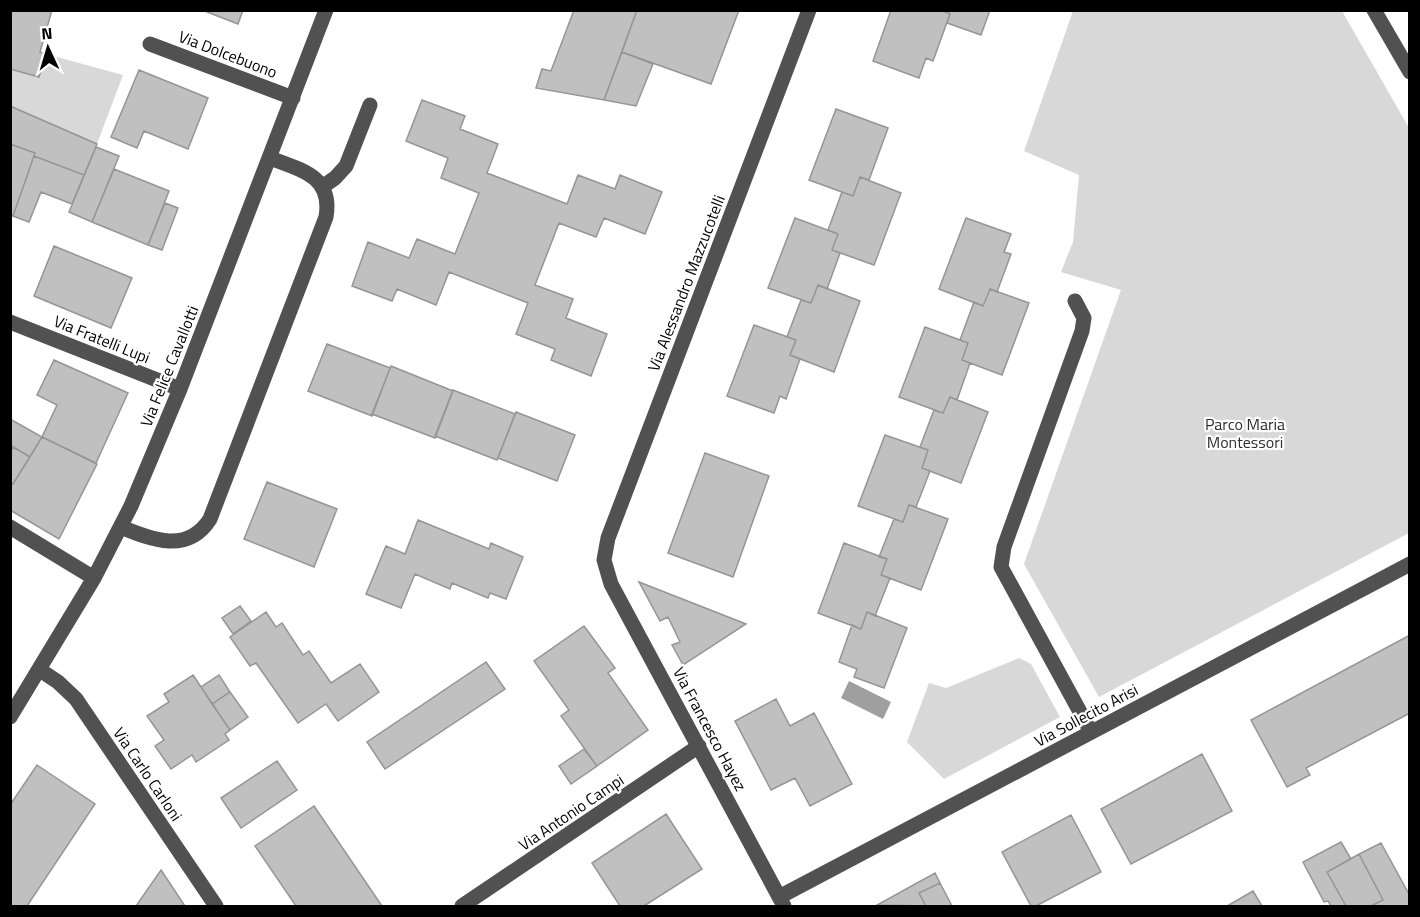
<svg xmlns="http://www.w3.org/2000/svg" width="1420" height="917" viewBox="0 0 1420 917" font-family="'Titillium Web',sans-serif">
<rect width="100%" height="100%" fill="#fff"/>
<path fill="#d8d8d8" d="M 1073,11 L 1342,11 L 1409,128 L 1409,533 L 1099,697 L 1024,564 L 1121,290 L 1061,272 L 1073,242 L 1079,175 L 1024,151 Z
M 46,54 L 123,75 L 97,144 L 11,106 L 10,69 L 39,77 Z
M 1019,658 L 1031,664 L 1060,717 L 944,779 L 907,742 L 929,683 L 946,688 Z"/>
<path fill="#9f9f9f" d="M 849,681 L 891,702 L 883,719 L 841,698 Z"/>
<path fill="#c0c0c0" stroke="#959595" stroke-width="1.5" d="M 10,10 L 52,10 L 40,52 L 46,54 L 39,77 L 10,69 Z
M 202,10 L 243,10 L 238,24 Z
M 574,10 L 637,10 L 604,100 L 536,88 L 542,69 L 551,71 Z
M 637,10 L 739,10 L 711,84 L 622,52 Z
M 891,10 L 941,10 L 950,14 L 933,61 L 926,58 L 919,78 L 873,61 Z
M 941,10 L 990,10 L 981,35 L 947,23 L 950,14 Z
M 622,52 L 653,64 L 636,106 L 604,100 Z
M 139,70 L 208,98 L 188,149 L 144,131 L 137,148 L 111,137 Z
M 422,100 L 465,116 L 460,129 L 498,144 L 487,173 L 567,204 L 578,175 L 615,189 L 620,175 L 662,192 L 645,234 L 604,218 L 596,237 L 559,223 L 535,285 L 573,299 L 566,318 L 607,334 L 591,376 L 551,360 L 555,349 L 516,334 L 528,303 L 449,272 L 436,305 L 397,289 L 392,301 L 352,286 L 368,242 L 409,258 L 417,239 L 455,254 L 479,193 L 441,178 L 448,158 L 406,141 Z
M 10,106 L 97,144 L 84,175 L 34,156 L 35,153 L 10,144 Z
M 836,109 L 888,128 L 869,180 L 860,177 L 853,196 L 809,180 Z
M 10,144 L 35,153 L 13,216 L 10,215 Z
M 96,147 L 119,156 L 92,222 L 69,212 Z
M 34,156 L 84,175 L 72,204 L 41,192 L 29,222 L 13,216 Z
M 114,169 L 169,191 L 148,245 L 92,222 Z
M 860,177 L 901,193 L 874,265 L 832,250 L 838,234 L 828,230 L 842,192 L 853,196 Z
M 165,203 L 178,208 L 162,250 L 148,245 Z
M 795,218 L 838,234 L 832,250 L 840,253 L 827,289 L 818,285 L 811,303 L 768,288 Z
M 966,218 L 1011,234 L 1004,252 L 1011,254 L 997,292 L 990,289 L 983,306 L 939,289 Z
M 54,246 L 132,278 L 111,328 L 34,296 Z
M 818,285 L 860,301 L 834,372 L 790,355 L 796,340 L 787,337 L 801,300 L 811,303 Z
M 990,289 L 1029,303 L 1002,375 L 962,360 L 968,343 L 960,340 L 974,302 L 983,306 Z
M 754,325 L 796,340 L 790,355 L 800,359 L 786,399 L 780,396 L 774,413 L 727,396 Z
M 925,327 L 968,343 L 962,360 L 970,363 L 957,400 L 950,397 L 943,413 L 899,397 Z
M 327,344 L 390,368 L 372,416 L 308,391 Z
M 54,360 L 128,393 L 96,463 L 42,437 L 57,405 L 37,395 Z
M 391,366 L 453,391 L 435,438 L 372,414 Z
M 453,390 L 515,414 L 497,460 L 435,436 Z
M 950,397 L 988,412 L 961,483 L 922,468 L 928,450 L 920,447 L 934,410 L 943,413 Z
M 516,412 L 575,435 L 557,481 L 498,458 Z
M 10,419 L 42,437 L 30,457 L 10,445 Z
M 885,435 L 928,450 L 922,468 L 930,471 L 916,507 L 909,505 L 903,522 L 858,506 Z
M 42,437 L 97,464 L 59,539 L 10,510 L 10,483 L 13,484 Z
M 13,447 L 30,457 L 13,484 L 10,483 L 10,452 Z
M 705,453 L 769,476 L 733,577 L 668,553 Z
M 267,482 L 337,509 L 314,567 L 244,539 Z
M 909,505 L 948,519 L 921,590 L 881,575 L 887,559 L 879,557 L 894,519 L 903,522 Z
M 418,520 L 489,549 L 491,543 L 523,557 L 506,599 L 490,593 L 488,598 L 452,583 L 450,589 L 415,574 L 401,608 L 366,594 L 386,546 L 405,554 Z
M 844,543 L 887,559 L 881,575 L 890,578 L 875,616 L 867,612 L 861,629 L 818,613 Z
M 639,582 L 746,624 L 683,665 L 672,645 L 680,642 L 668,617 L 660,621 Z
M 240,606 L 251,621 L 233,634 L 222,618 Z
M 266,612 L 276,627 L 282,623 L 303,655 L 309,651 L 331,683 L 360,664 L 379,692 L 338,721 L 326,704 L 298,723 L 256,663 L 250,666 L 230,637 Z
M 867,612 L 907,628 L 884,688 L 854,677 L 857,669 L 839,662 L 852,625 L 861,629 Z
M 584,626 L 615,668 L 608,673 L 648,730 L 597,766 L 561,716 L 569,710 L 534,661 Z
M 1410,635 L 1410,713 L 1306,768 L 1310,775 L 1287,787 L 1251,720 Z
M 486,662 L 505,689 L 385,769 L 367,742 Z
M 193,675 L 230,730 L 225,734 L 229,740 L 196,762 L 192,755 L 171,769 L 155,746 L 164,740 L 147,716 L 169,702 L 164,694 Z
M 219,675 L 230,692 L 212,704 L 201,687 Z
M 230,692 L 248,717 L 230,730 L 212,704 Z
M 776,699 L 790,726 L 814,713 L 852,784 L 810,806 L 795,778 L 771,790 L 735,721 Z
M 584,749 L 597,766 L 571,784 L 559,766 Z
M 1202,754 L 1232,811 L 1131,864 L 1101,809 Z
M 277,761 L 297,790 L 241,828 L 221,798 Z
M 37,765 L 95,804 L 27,906 L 10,906 L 10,805 Z
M 314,806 L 382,906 L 296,906 L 255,846 Z
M 666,814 L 702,869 L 644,906 L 620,906 L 592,863 Z
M 1071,815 L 1101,872 L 1036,906 L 1031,906 L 1002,852 Z
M 1341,842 L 1351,859 L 1327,872 L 1346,906 L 1331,906 L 1328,901 L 1324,902 L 1303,862 Z
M 1381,843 L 1410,896 L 1410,906 L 1371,906 L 1383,900 L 1359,854 Z
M 1359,854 L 1383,900 L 1371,906 L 1346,906 L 1327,872 Z
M 161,870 L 185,906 L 136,906 Z
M 935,873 L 940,883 L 919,893 L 926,906 L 877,905 Z
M 940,883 L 952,906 L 926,906 L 919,893 Z
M 1253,891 L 1262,906 L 1227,906 Z"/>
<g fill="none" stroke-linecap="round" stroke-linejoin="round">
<path stroke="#515151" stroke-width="15" d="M 1374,10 L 1410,72
M 150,44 L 293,98
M 322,187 L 335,178 L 346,166 L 370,105
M 1075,301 L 1084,318 L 1082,331 L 1004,547 L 1001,567 L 1091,732
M 10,322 L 180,389
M 10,527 L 94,578
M 121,527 C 152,540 188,554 210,519 L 326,217 C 333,176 301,170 270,158
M 40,670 L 58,682 L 76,699 L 216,906
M 10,717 L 94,578 L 131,506 L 180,389 L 326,10
M 779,897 L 1410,564
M 462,906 L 699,746
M 784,906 L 611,584 L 604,560 L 608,538 L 809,10"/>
</g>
<g text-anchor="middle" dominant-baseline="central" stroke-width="4.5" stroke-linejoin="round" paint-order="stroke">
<g font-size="16" fill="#000" stroke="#fff">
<text transform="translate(228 54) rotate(21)">Via Dolcebuono</text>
<text transform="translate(686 283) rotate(-69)">Via Alessandro Mazzucotelli</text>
<text transform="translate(102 339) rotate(22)">Via Fratelli Lupi</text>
<text transform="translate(169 366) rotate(-68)">Via Felice Cavallotti</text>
<text transform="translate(1086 715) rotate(-28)">Via Sollecito Arisi</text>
<text transform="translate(710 729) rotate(62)">Via Francesco Hayez</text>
<text transform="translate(148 774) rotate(56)">Via Carlo Carloni</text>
<text transform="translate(571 812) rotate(-34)">Via Antonio Campi</text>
</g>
<g font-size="16" fill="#2f2f2f" stroke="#fff">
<text x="1245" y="424">Parco Maria<tspan x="1245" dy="18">Montessori</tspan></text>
</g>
</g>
<rect width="1420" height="917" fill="none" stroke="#000000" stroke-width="24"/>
<g transform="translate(48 48) rotate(356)" stroke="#ffffff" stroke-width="4.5" paint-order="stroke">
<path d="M0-4.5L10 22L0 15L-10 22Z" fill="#000000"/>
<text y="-9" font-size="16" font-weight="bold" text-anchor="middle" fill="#000000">N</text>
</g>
</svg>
